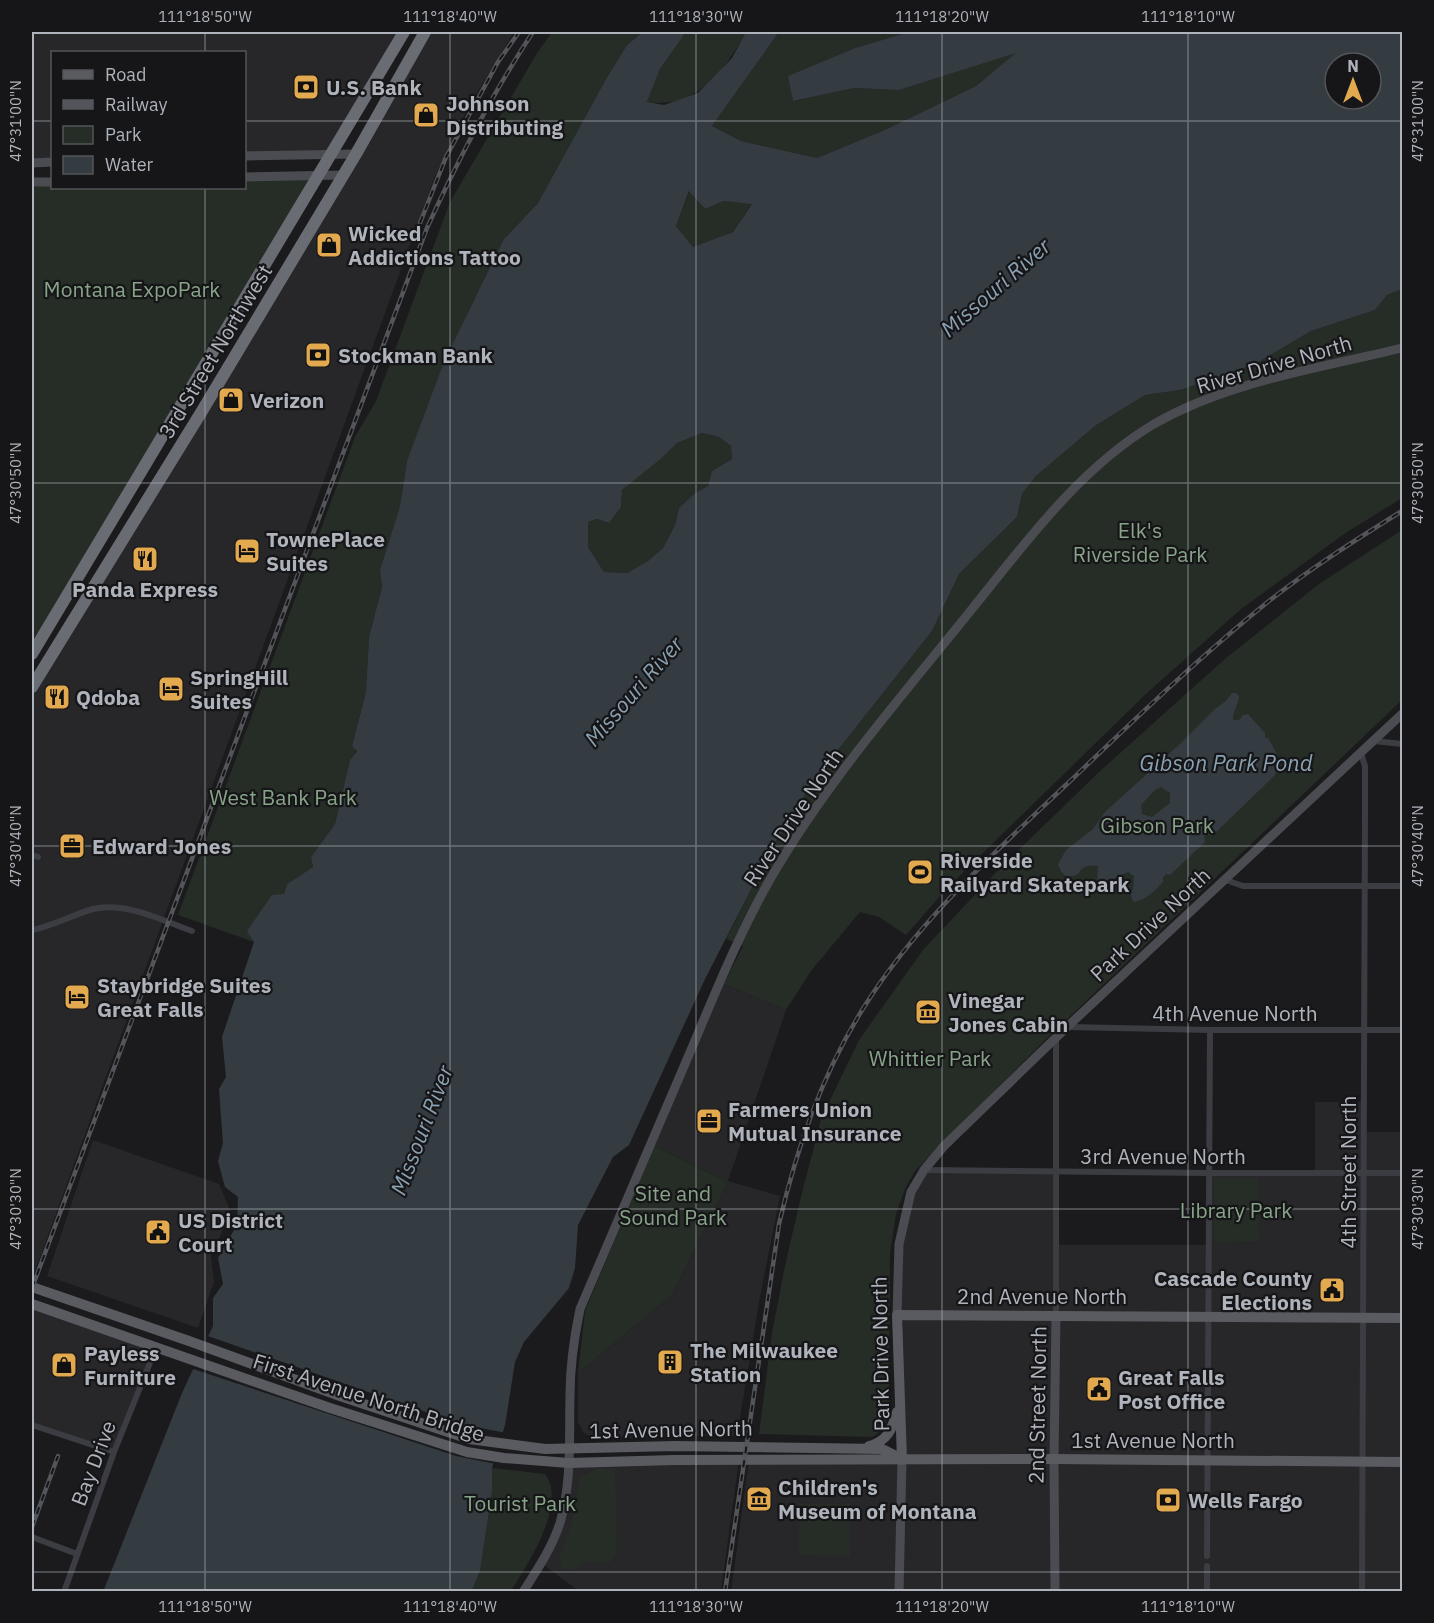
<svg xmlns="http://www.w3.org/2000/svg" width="1434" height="1623" viewBox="0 0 1434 1623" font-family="'IBM Plex Sans',sans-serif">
<rect width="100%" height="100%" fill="#1b1b1d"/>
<path fill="#27272a" d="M 32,32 L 404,32 L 330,153 L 245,156 L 244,52 L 52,52 L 52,162 L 32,163 Z
M 426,32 L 514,32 L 468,108 L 435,176 L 34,1274 L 32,1274 L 32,687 Z
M 724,984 L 786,1010 L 728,1181 L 780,1196 L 760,1297 L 737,1436 L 593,1438 L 583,1432 L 578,1422 L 578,1373 L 672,1295 L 728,1182 L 654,1146 Z
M 1315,1102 L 1365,1102 L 1365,1132 L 1402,1132 L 1402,1591 L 731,1592 L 749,1460 L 902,1460 L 897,1315 L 905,1213 L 924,1170 L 1056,1172 L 1056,1245 L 1207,1245 L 1208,1173 L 1315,1173 Z
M 93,1140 L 219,1184 L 231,1212 L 211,1256 L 214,1282 L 198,1328 L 47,1276 Z
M 32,1304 L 156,1348 L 114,1452 L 32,1425 Z
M 739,1460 L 721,1591 L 579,1591 L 541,1563 L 559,1524 L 569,1463 Z"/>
<path fill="#252d26" d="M 552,32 L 643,32 L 627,45 L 606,79 L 538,203 L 504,239 L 407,461 L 400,506 L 380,570 L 382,587 L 369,637 L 366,692 L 352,746 L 357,750 L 350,760 L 335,824 L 311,857 L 313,867 L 287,884 L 284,894 L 254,942 L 178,915 L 355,437 L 376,401 L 450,202 L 537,53 Z
M 686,32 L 746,32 C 725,70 696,110 647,102 L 660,69 Z
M 779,32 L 909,32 L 855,48 L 789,76 L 793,101 L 854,88 L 899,90 L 1018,52 L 976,86 L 887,129 L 817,158 L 741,141 L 712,126 Z
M 316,176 L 32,654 L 32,182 L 52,182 L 52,188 L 244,188 L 245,177 Z
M 690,190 L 705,209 L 724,201 L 752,203 L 733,232 L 693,247 L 676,226 Z
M 1402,289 L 1402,498 L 1344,534 L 1241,609 L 1147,693 L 947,888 L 906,935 L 879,917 L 860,912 L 811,971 L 786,1010 L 724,984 L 743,946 L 726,939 L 776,841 L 815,779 L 932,631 L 959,574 L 1017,517 L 1022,494 L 1036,476 L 1095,426 L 1145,395 L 1180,390 L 1255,364 L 1311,331 L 1375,310 L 1387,295 Z
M 702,433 L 719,437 L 731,446 L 732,459 L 712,471 L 708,486 L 695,493 L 679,508 L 675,525 L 663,548 L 648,561 L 627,573 L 604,572 L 588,547 L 588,522 L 597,519 L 609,523 L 621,507 L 622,490 L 662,458 L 677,443 Z
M 1402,530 L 1402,700 L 1041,1044 L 915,1171 L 905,1189 L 896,1214 L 890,1253 L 889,1403 C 888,1419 886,1429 872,1437 L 759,1434 L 772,1333 L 785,1266 L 799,1205 L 821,1119 L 859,1040 L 923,950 L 1000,868 L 1099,772 L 1226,658 L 1319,584 Z
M 654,1146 L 728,1182 L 672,1295 L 578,1373 L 585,1311 Z
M 1214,1178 L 1258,1178 L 1259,1241 L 1214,1242 Z
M 492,1468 L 545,1474 C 568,1504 527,1565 511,1591 L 472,1592 L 480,1571 L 492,1493 Z
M 597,1469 L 615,1469 L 617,1552 L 611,1562 C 603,1562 593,1561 586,1563 C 576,1566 573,1573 562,1568 L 559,1559 L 571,1526 L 580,1477 Z
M 799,1504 L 851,1504 L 850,1556 L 799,1555 Z"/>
<path fill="#343c42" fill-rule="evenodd" d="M 643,32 L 686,32 L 660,69 L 647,102 L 664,105 L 698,93 L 732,58 L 746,32 L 779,32 L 712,126 L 741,141 L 817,158 L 887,129 L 976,86 L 1016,53 L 899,90 L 854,88 L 793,101 L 788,76 L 855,48 L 909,32 L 1402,32 L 1402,289 L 1387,295 L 1375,310 L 1311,331 L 1255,364 L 1180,390 L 1145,395 L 1095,426 L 1036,476 L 1022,494 L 1017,517 L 959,574 L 932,631 L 815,779 L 776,841 L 705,979 L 629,1145 L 613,1157 L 578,1225 L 575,1268 L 569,1288 L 524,1342 L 515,1362 L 505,1425 L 492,1468 L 492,1492 L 480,1571 L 472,1591 L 103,1592 L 182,1393 L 213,1326 L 213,1298 L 223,1284 L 218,1258 L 237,1225 L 238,1197 L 225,1187 L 218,1161 L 223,1143 L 219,1089 L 226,1077 L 222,1037 L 254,942 L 247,931 L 272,895 L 284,894 L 287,884 L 313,867 L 311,857 L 335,824 L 350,760 L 357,751 L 352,746 L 366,692 L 369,637 L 382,587 L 380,570 L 400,506 L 407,461 L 444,362 L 504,239 L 538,203 L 606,79 L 627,45 ZM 1335,63 L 1371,63 L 1371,99 L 1335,99 ZM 689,191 L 705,209 L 724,201 L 752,204 L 733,232 L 693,247 L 676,226 ZM 702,433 L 719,437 L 731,446 L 732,459 L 712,471 L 708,486 L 695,493 L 679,508 L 675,525 L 663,548 L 648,561 L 627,573 L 604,572 L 588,547 L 588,522 L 597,519 L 609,523 L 621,507 L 622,490 L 662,458 L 677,443 Z
M 1232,693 L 1236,693 L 1239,696 C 1239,704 1232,712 1233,720 L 1239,720 L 1243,715 L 1248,714 L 1265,733 L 1265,738 L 1268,738 C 1275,751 1285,762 1274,776 L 1212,836 L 1207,834 L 1204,837 L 1205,842 L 1170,875 L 1166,874 L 1163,877 L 1163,882 C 1154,891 1147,900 1133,902 L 1130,892 L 1133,890 L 1134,876 L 1128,872 L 1115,878 L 1114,885 L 1100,888 L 1097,884 L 1098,866 C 1093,865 1087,865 1083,868 C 1077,872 1082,872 1076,875 C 1066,880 1060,872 1058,864 L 1066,850 L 1093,829 L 1105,812 L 1181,743 L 1215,709 L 1226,701 ZM 1161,787 L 1170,793 L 1170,803 L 1152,817 L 1142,814 L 1141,805 L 1155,790 Z"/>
<path fill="#1b1b1d" d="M 205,1335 L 460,1424 L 506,1433 L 496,1464 L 456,1456 L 190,1368 Z"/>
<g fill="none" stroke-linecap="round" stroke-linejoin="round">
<path stroke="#3c3d42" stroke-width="6" d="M 1374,741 L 1402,744
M 1361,753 L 1365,766 L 1365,815 L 1362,1592
M 32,855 L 38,857
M 1226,880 L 1243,886 L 1402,886
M 32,930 C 53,926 72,915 93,909 C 125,901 163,921 192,931
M 1068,1027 L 1210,1030 L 1402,1030
M 1056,1039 L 1056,1316
M 924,1170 L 1208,1173 L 1402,1173
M 32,1425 L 114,1452
M 32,1537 L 77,1554
M 1207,1556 L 1210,1030
M 64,1592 L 114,1452 L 156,1348
M 1207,1592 L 1207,1566"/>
<path stroke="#4a4c51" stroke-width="9" d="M 244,156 L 356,154
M 32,163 L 52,162
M 244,177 L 343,175
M 32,182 L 52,182
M 897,1315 L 899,1244 L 911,1192 L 924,1170 L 944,1146 L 1067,1027 L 1402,714
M 523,1592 C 537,1570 552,1548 560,1523 C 572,1482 569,1438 570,1395 C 570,1366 574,1338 580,1309 C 616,1225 652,1141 688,1057 C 714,996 739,933 772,876 C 828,780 903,695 972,609 C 1026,542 1080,468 1154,424 C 1229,381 1320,368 1402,348
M 899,1592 L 902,1460
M 1055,1592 L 1054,1459 L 1056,1316"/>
<path stroke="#595b60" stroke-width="10" d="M 32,1287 L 189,1341 L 340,1396 L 469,1439 L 545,1449 L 676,1446 L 882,1449 L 900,1458
M 32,1304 L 330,1408 L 467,1452 L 504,1458 L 569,1463 L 674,1460 L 1054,1459 L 1402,1462
M 869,1446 C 888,1441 892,1429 897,1412
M 902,1460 L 897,1315 L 1402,1318"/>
<path stroke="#696c72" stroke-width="12" d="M 32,654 L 404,32
M 32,687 L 202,411 L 356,154 L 425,32"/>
<g stroke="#53555a" stroke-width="4.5">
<path id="rail" d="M 420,223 L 446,157 L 498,62 L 519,32
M 32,1288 L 427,228 C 458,160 492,94 533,32
M 32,1527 L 58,1456
M 725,1592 L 779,1224 C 797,1147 822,1074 864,1007 C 918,921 994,853 1067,784 C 1133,721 1198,658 1269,601 C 1311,568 1357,539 1402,511"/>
</g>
<use href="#rail" stroke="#161618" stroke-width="2" stroke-dasharray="7" stroke-linecap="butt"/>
</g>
<path fill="none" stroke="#afb3bb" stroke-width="1.5" stroke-opacity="0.45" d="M 205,32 L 205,52M 450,32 L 450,1592M 696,32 L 696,1592M 942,32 L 942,1592M 1188,32 L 1188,1592M 32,121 L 52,121M 244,121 L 1402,121M 205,188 L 205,1592M 32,483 L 1402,483M 32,846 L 1402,846M 32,1209 L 1402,1209M 32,1572 L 1402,1572"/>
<defs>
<g id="bank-square" transform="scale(1.35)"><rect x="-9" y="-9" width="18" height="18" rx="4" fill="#e2a94e" stroke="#161618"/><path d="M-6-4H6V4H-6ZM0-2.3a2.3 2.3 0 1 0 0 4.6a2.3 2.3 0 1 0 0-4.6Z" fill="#111"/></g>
<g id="shop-square" transform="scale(1.35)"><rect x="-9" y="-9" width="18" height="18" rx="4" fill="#e2a94e" stroke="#161618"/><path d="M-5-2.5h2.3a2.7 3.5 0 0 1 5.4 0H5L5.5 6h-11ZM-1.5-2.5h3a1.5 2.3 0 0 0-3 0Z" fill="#111"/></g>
<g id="hotel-square" transform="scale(1.35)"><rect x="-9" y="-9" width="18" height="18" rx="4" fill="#e2a94e" stroke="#161618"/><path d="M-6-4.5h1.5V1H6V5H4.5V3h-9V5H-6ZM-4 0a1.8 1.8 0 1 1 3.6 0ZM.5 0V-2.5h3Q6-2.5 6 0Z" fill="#111"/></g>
<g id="restaurant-square" transform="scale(1.35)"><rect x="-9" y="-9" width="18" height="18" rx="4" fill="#e2a94e" stroke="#161618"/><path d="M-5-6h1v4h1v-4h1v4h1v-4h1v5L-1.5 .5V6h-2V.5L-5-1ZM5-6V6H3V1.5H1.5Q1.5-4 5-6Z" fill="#111"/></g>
<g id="office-square" transform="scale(1.35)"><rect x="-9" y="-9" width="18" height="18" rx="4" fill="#e2a94e" stroke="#161618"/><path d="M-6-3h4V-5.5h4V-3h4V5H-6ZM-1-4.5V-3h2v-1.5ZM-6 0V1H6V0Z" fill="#111"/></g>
<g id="stadium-square" transform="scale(1.35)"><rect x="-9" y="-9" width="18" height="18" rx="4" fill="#e2a94e" stroke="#161618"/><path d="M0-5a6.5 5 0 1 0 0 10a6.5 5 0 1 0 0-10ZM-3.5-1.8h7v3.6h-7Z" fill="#111"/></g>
<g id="museum-square" transform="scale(1.35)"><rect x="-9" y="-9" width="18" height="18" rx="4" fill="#e2a94e" stroke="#161618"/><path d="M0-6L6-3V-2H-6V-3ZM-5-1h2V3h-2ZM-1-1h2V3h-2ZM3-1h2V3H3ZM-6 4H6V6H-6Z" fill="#111"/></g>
<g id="civic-square" transform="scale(1.35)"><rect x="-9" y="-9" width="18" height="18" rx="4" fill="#e2a94e" stroke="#161618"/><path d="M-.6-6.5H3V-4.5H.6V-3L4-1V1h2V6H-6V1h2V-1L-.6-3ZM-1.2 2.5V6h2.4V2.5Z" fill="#111"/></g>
<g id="building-square" transform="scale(1.35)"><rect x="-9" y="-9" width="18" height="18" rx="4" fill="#e2a94e" stroke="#161618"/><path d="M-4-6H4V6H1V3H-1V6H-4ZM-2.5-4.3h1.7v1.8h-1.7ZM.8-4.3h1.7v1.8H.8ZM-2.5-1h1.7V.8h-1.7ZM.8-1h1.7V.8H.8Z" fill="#111"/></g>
</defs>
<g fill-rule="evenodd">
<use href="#bank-square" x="306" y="87"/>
<use href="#shop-square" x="426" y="115"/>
<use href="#shop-square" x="329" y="245"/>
<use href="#bank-square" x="318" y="355"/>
<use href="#shop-square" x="231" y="400"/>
<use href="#hotel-square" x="247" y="551"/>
<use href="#restaurant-square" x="145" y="559"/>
<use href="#hotel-square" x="171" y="689"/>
<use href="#restaurant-square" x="57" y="697"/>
<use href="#office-square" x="72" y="846"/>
<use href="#stadium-square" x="920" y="872"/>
<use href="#hotel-square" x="77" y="997"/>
<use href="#museum-square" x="928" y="1012"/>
<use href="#office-square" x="709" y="1121"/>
<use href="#civic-square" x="158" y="1232"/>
<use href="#civic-square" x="1332" y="1290"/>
<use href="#building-square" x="670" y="1362"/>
<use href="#shop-square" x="64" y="1365"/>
<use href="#civic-square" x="1099" y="1389"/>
<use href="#museum-square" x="759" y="1499"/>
<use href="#bank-square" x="1168" y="1500"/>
</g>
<g text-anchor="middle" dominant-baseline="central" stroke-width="4.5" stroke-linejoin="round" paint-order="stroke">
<g font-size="21" font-weight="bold" fill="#afb3bb" stroke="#161618" text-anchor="start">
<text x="326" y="87">U.S. Bank</text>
<text x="446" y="103">Johnson<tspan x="446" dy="24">Distributing</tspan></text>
<text x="348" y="233">Wicked<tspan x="348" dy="24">Addictions Tattoo</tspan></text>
<text x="338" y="355">Stockman Bank</text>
<text x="250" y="400">Verizon</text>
<text x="266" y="539">TownePlace<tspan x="266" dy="24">Suites</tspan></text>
<text x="145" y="589" text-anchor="middle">Panda Express</text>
<text x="190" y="677">SpringHill<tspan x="190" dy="24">Suites</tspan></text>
<text x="76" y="697">Qdoba</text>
<text x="92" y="846">Edward Jones</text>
<text x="940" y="860">Riverside<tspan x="940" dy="24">Railyard Skatepark</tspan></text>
<text x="97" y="985">Staybridge Suites<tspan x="97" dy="24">Great Falls</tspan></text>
<text x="948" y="1000">Vinegar<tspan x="948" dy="24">Jones Cabin</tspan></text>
<text x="728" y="1109">Farmers Union<tspan x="728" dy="24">Mutual Insurance</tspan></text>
<text x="178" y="1220">US District<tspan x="178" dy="24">Court</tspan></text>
<text x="1312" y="1278" text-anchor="end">Cascade County<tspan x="1312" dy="24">Elections</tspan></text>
<text x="690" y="1350">The Milwaukee<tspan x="690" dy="24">Station</tspan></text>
<text x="84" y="1353">Payless<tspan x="84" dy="24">Furniture</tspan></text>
<text x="1118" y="1377">Great Falls<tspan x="1118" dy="24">Post Office</tspan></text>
<text x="778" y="1487">Children's<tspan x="778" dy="24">Museum of Montana</tspan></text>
<text x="1188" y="1500">Wells Fargo</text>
</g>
<g font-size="21" fill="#88a488" stroke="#161618">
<text x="132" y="289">Montana ExpoPark</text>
<text x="1140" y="530">Elk's<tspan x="1140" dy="24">Riverside Park</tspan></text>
<text x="283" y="797">West Bank Park</text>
<text x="1157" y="825">Gibson Park</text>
<text x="930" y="1058">Whittier Park</text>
<text x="673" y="1193">Site and<tspan x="673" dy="24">Sound Park</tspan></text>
<text x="1236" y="1210">Library Park</text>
<text x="520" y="1503">Tourist Park</text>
</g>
<g font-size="21" fill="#afb3bb" stroke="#161618">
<text transform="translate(215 351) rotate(-59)">3rd Street Northwest</text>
<text transform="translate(1274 364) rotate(-16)">River Drive North</text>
<text transform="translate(793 817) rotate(-56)">River Drive North</text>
<text transform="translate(1150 924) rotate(-43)">Park Drive North</text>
<text x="1235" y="1013">4th Avenue North</text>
<text x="1163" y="1156">3rd Avenue North</text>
<text transform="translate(1348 1172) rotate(-90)">4th Street North</text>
<text x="1042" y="1296">2nd Avenue North</text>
<text transform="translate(880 1354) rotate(-91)">Park Drive North</text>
<text transform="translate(369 1397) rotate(18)">First Avenue North Bridge</text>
<text transform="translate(1037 1405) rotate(-89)">2nd Street North</text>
<text transform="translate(671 1429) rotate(-1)">1st Avenue North</text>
<text x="1153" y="1440">1st Avenue North</text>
<text transform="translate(93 1463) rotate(-69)">Bay Drive</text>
</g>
<g font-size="22" font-style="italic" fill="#8aa1b2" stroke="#161618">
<text transform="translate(995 287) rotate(-41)">Missouri River</text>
<text transform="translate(633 691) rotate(-49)">Missouri River</text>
<text x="1226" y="762">Gibson Park Pond</text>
<text transform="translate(421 1130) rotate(-69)">Missouri River</text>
</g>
</g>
<rect width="1434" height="1623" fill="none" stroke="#161618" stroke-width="66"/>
<rect x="51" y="51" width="195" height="138" fill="#161618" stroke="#535559" stroke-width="1.5"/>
<rect x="63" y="70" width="30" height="9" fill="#595b60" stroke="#535559" stroke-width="1.5"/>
<text x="105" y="81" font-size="18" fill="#afb3bb">Road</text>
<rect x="63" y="100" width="30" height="9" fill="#53555a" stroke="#535559" stroke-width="1.5"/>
<text x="105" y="111" font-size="18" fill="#afb3bb">Railway</text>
<rect x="63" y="126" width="30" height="18" fill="#252d26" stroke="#535559" stroke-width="1.5"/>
<text x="105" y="141" font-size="18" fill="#afb3bb">Park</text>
<rect x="63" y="156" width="30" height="18" fill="#343c42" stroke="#535559" stroke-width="1.5"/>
<text x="105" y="171" font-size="18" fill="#afb3bb">Water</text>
<g transform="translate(1353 81)"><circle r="28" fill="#161618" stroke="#535559" stroke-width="1.5"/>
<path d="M0-4.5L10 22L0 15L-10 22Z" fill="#e2a94e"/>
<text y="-9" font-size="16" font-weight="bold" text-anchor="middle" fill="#afb3bb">N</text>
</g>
<rect x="33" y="33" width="1368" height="1557" fill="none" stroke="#afb3bb" stroke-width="2"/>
<g font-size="15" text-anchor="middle" fill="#afb3bb">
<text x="205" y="22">111°18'50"W</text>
<text x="450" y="22">111°18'40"W</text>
<text x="696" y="22">111°18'30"W</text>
<text x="942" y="22">111°18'20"W</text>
<text x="1188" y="22">111°18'10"W</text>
<text transform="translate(16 121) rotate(-90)" y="5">47°31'00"N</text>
<text transform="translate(1418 121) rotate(-90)" y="5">47°31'00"N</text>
<text transform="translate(16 483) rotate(-90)" y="5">47°30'50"N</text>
<text transform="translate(1418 483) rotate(-90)" y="5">47°30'50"N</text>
<text transform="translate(16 846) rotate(-90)" y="5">47°30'40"N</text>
<text transform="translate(1418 846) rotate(-90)" y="5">47°30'40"N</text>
<text transform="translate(16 1209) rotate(-90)" y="5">47°30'30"N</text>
<text transform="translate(1418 1209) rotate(-90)" y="5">47°30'30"N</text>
<text x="205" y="1612">111°18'50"W</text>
<text x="450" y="1612">111°18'40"W</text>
<text x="696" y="1612">111°18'30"W</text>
<text x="942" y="1612">111°18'20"W</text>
<text x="1188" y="1612">111°18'10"W</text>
</g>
</svg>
